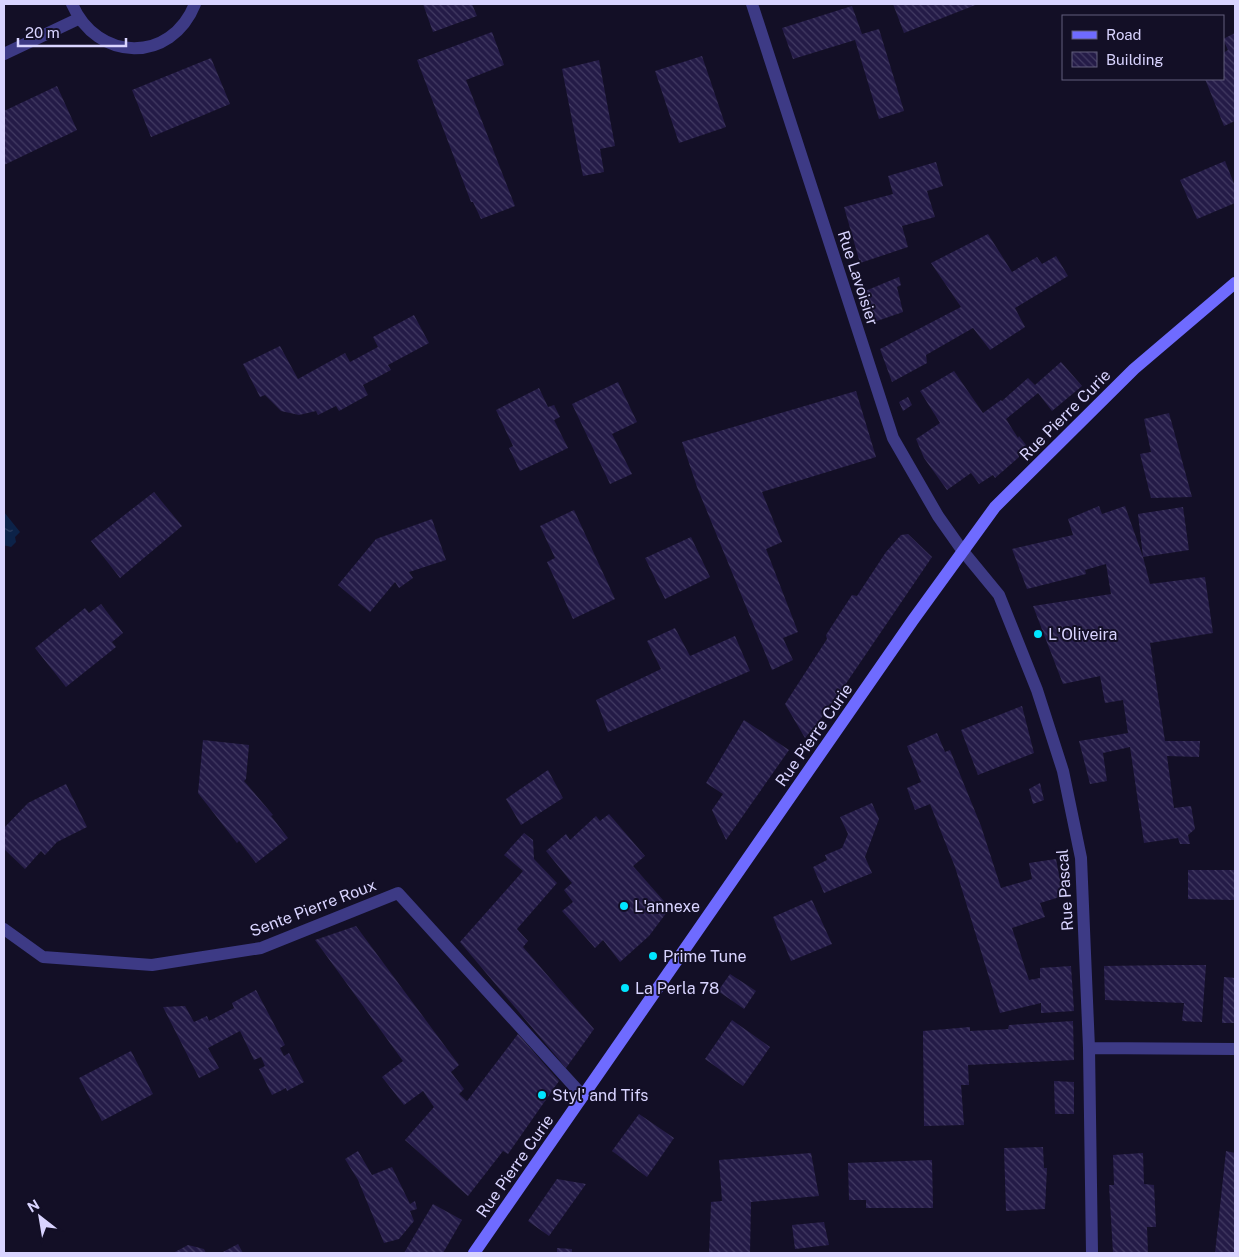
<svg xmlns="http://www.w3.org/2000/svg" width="1239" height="1257" viewBox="0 0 1239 1257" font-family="'Public Sans',sans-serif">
<defs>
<pattern id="water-ripples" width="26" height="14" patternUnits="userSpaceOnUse" patternTransform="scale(1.25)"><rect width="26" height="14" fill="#0c2248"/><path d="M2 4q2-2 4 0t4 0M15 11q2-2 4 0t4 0" fill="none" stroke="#2f4163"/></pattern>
<pattern id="building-back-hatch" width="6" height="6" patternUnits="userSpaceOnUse" patternTransform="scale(1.25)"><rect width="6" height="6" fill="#241b47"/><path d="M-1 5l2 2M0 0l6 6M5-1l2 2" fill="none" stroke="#433b63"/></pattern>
</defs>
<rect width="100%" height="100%" fill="#130f26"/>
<path fill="url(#water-ripples)" d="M 4,512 L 20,532 L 15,537 L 16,542 L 11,547 L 4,545 Z"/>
<path fill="url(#building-back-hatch)" d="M 423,4 L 472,4 L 477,16 L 433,32 Z
M 893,4 L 978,4 L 904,33 Z
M 852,6 L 862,34 L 879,29 L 904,111 L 879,119 L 855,40 L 793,59 L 782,28 Z
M 492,32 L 504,65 L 466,80 L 515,206 L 481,219 L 473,202 L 471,202 L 417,60 Z
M 1235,33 L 1235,121 L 1224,126 L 1205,79 L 1223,79 L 1223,53 L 1228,50 L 1223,39 Z
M 702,56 L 726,127 L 679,143 L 655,71 Z
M 211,58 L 230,104 L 151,137 L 132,90 Z
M 599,60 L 615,146 L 600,149 L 604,172 L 583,176 L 562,69 Z
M 57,86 L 77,130 L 4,165 L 4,111 Z
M 1225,161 L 1235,186 L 1235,203 L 1197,219 L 1180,180 Z
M 936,162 L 943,186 L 927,191 L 935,217 L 902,226 L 908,247 L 860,263 L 844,207 L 893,194 L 888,176 Z
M 988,234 L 1012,272 L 1037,257 L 1042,264 L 1056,256 L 1068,276 L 1015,308 L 1025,327 L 990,350 L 973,328 L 926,355 L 927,363 L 892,382 L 880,349 L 961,307 L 931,263 Z
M 899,277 L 901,285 L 897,287 L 903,312 L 874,322 L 865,291 Z
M 414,315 L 429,343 L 388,365 L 391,370 L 363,385 L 368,395 L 339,411 L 336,406 L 318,415 L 316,411 L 299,415 L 281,411 L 265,395 L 260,397 L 243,364 L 280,346 L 298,379 L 345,353 L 350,362 L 378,347 L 373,337 Z
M 1061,362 L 1082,386 L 1052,411 L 1038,393 L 1006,419 L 1018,438 L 1019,436 L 1026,445 L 1018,453 L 1019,457 L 995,478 L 993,475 L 979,484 L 971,473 L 947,490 L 924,458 L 916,439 L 940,423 L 920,391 L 954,371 L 983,413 L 1001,400 L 1002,401 L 1028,378 L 1035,385 Z
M 618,382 L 637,422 L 612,434 L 632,474 L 610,484 L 572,404 Z
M 539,388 L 548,407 L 554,405 L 560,417 L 554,420 L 568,448 L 520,471 L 509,448 L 513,446 L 496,410 Z
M 856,391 L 876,457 L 762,492 L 782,542 L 766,549 L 798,632 L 783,638 L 793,660 L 772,670 L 697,487 L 682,442 Z
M 908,397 L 912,405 L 903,411 L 899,402 Z
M 1169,413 L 1192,497 L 1151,498 L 1140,454 L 1151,452 L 1144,419 Z
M 154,492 L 182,526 L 120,578 L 91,541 Z
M 1099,506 L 1102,514 L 1125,506 L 1143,557 L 1138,514 L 1183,507 L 1189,550 L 1143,557 L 1150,584 L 1205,577 L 1213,633 L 1150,643 L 1165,741 L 1200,741 L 1199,757 L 1167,756 L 1174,808 L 1191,806 L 1195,829 L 1188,835 L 1190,844 L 1180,844 L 1178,838 L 1144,843 L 1130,747 L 1103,753 L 1107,781 L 1090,784 L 1079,741 L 1128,733 L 1123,700 L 1105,703 L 1100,676 L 1063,684 L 1033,606 L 1111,594 L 1106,564 L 1085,570 L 1086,574 L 1027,589 L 1012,549 L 1073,535 L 1068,519 Z
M 574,510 L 615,599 L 573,619 L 547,562 L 555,558 L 540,526 Z
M 432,519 L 446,560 L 409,572 L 413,578 L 399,588 L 395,582 L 370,612 L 338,585 L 376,539 Z
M 908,534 L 932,557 L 830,707 L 805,738 L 785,704 L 827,639 L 826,635 L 852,595 L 857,596 L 886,552 L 901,535 Z
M 691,537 L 710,577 L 665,599 L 645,558 Z
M 101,604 L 123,633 L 112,642 L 116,647 L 66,687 L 35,648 L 85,608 L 89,613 Z
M 675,628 L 690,656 L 735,636 L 750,671 L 608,732 L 596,700 L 661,669 L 647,641 Z
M 1022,706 L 1034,753 L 978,775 L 961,730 Z
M 744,720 L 789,750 L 726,840 L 712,810 L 723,794 L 706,783 Z
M 937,733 L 945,752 L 950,750 L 981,826 L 1001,888 L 1032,879 L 1029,863 L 1056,859 L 1063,896 L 1040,903 L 1045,917 L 1012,928 L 1029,980 L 1040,978 L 1040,968 L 1071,966 L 1074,1011 L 1041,1013 L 1041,1003 L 1000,1013 L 955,867 L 930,804 L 915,810 L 907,788 L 921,782 L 907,746 Z
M 203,740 L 249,745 L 246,779 L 244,781 L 273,815 L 271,816 L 288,838 L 256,863 L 239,841 L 237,843 L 198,793 Z
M 548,770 L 563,798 L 521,825 L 506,799 Z
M 1040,783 L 1044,800 L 1033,804 L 1029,789 Z
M 66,784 L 87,827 L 57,842 L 45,855 L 41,851 L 25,869 L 4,849 L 4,828 L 28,803 Z
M 872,803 L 879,819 L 865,857 L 872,873 L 824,893 L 813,867 L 827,860 L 825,855 L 842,848 L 848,834 L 840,817 Z
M 609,814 L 645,856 L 633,866 L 670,908 L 649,936 L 620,962 L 603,940 L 595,948 L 562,911 L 573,902 L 564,890 L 572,883 L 546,851 L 566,834 L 570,840 L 596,816 L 600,821 Z
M 524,833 L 533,840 L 534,859 L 557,883 L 517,929 L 528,941 L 523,947 L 594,1029 L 566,1068 L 460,942 L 523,871 L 504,855 Z
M 1188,870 L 1235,870 L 1235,900 L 1188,899 Z
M 812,900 L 832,944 L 791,961 L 773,917 Z
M 356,926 L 459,1065 L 451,1072 L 464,1089 L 459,1094 L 467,1101 L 518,1034 L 559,1081 L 508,1154 L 503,1151 L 468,1196 L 405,1140 L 434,1107 L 423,1091 L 404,1105 L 382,1077 L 403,1061 L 315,940 Z
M 1170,965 L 1206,965 L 1202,1022 L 1182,1021 L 1184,1003 L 1105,1000 L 1104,966 Z
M 730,974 L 756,991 L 744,1009 L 718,991 Z
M 1224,977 L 1235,978 L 1235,1023 L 1222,1023 Z
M 256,990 L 285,1045 L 280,1048 L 284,1056 L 289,1053 L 304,1082 L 287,1091 L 286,1088 L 272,1095 L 259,1069 L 265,1066 L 261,1057 L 254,1060 L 240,1031 L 208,1048 L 219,1068 L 199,1078 L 163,1007 L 185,1006 L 194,1022 L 207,1016 L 209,1021 L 234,1008 L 232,1003 Z
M 732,1020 L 770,1047 L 743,1086 L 705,1059 Z
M 1073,1021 L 1074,1060 L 968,1065 L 969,1085 L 961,1085 L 964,1125 L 924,1126 L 923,1031 L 970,1027 L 970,1031 L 1008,1029 L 1009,1025 Z
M 131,1051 L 153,1094 L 102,1121 L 79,1078 Z
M 1054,1081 L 1074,1082 L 1074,1114 L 1055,1114 Z
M 639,1114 L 674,1138 L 647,1177 L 612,1151 Z
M 1043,1147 L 1044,1168 L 1047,1168 L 1045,1209 L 1006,1211 L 1004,1148 Z
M 358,1151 L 372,1175 L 392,1167 L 410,1204 L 415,1201 L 417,1209 L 410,1211 L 414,1221 L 399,1239 L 384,1243 L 358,1180 L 345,1159 Z
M 1226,1151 L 1235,1153 L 1235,1253 L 1215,1253 Z
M 811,1153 L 819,1196 L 751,1202 L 750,1253 L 709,1253 L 711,1202 L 722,1201 L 719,1160 Z
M 1143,1153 L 1144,1184 L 1154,1185 L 1156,1227 L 1147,1227 L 1148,1253 L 1113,1253 L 1109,1185 L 1114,1185 L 1113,1155 Z
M 932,1160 L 933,1208 L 866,1208 L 866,1200 L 849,1200 L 848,1163 Z
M 557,1179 L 586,1184 L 549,1236 L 528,1221 Z
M 433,1204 L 462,1220 L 443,1253 L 404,1253 Z
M 824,1222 L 829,1245 L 795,1249 L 792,1225 Z
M 238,1244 L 243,1253 L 221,1253 Z
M 188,1245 L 204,1249 L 206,1253 L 173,1253 Z
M 557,1248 L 572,1249 L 572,1253 L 557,1253 Z"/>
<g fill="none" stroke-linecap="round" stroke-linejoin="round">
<path stroke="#3d3a85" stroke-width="12" d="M 72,4 C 97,62 171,64 195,4
M 752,4 L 893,438 L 938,516 L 962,550 L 999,595 L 1037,690 L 1063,771 L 1081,858 L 1089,1048 L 1092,1253
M 4,54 L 78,19
M 4,929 L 43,957 L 152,965 L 261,948 L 398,893 L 583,1096
M 1089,1048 L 1235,1049"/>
<path stroke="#6f6bff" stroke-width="12" d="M 474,1253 L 913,620 L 995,507 L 1134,369 L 1235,283"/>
</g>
<g fill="#00e5ff" stroke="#130f26" stroke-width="2">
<circle cx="1038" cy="634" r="5"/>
<circle cx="624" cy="906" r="5"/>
<circle cx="653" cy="956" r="5"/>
<circle cx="625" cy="988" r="5"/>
<circle cx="542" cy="1095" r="5"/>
</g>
<g text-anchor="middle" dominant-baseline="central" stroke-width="4" stroke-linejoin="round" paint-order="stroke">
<g font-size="16" fill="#d9d4ff" stroke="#130f26">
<text transform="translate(858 278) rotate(72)">Rue Lavoisier</text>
<text transform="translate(1065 415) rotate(-45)">Rue Pierre Curie</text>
<text transform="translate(814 735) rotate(-55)">Rue Pierre Curie</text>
<text transform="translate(1065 890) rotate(-94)">Rue Pascal</text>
<text transform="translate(313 908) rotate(-21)">Sente Pierre Roux</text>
<text transform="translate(515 1166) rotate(-55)">Rue Pierre Curie</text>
</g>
<g font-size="16" fill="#d9d4ff" stroke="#130f26" text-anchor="start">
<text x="1048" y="634">L'Oliveira</text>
<text x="634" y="906">L'annexe</text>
<text x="663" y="956">Prime Tune</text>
<text x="635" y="988">La Perla 78</text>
<text x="552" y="1095">Styl' and Tifs</text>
</g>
</g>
<rect width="1239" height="1257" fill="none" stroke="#d9d4ff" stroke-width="10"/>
<rect x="1062" y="15" width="162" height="65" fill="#130f26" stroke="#625e7d"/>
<rect x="1072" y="31" width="25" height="8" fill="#6f6bff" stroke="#625e7d"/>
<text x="1106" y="40" font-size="15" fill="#d9d4ff">Road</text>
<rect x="1072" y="52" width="25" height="15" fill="url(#building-back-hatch)" stroke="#625e7d"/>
<text x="1106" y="65" font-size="15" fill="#d9d4ff">Building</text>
<g transform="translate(40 1217) rotate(329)" stroke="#130f26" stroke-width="4" paint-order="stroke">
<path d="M0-4L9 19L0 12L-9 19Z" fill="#d9d4ff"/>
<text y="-8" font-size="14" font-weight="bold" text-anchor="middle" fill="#d9d4ff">N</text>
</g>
<path d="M18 38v8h108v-8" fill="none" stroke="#d9d4ff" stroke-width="2.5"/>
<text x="25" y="38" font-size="15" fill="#d9d4ff" stroke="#130f26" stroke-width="4" paint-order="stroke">20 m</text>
</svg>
